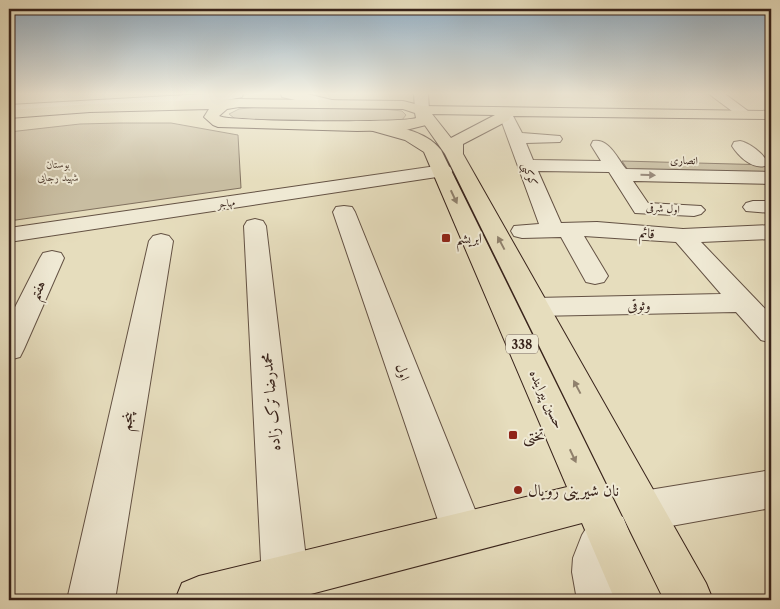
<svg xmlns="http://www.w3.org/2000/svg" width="780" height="609" viewBox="0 0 780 609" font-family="'Libre Caslon Text',Amiri,serif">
<rect width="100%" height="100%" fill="#e6ddbd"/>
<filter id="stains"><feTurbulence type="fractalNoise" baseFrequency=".004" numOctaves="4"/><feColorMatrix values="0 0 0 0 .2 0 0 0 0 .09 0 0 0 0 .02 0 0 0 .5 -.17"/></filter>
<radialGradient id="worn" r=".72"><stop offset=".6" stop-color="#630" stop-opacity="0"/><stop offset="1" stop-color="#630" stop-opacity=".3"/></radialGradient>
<path fill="#c8bda1" stroke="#80705e" d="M 258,107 L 383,109 L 402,111 L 406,115 L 402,120 L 395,121 L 357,122 L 253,120 L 234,118 L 229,114 L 239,109 Z
M 120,123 L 171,123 L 238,135 L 241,188 L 9,221 L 9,132 L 80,124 Z
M 622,161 L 771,165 L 771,177 L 630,173 Z"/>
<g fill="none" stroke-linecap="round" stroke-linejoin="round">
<g stroke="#645244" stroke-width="2">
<path id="minor" d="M 205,94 L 243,94 L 242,97 L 217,102 L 9,113 L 9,105 Z
M 281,94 L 307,94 L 336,101 L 338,104 L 331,108 L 282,97 Z
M 414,94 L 428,94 L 429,110 L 427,113 L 417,113 L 415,110 Z
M 709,94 L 725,94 L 752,114 L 750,117 L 740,117 Z
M 507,113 L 512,114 L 522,133 L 560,136 L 562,139 L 560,142 L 526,143 L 533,160 L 601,161 L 591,145 L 593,141 C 609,138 617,158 626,169 L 771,172 L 771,184 L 633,181 L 648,203 L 701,206 L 705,210 L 701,214 L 694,216 L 635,213 L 609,172 L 538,171 L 561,223 L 597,222 L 683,229 L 771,225 L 771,239 L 701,242 L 771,315 L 771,343 L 761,340 L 736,312 L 535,316 L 525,313 L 521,307 L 525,301 L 535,298 L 721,294 L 676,242 L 584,236 L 608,276 L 604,282 L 595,284 L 586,282 L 561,237 L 522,238 L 514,236 L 511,231 L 514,226 L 539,224 L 500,117 L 502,114 Z
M 740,141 C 750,143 762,153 768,162 L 765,166 C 752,169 739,157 732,146 L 734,142 Z
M 443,165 L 450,167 L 452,171 L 450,175 L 9,242 L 9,228 Z
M 753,201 L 771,201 L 771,213 L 746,211 L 743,207 L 746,203 Z
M 344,206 L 352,207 L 355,212 L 484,532 L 478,547 L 463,553 L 448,547 L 442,532 L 333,212 L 336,207 Z
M 255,219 L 263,221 L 266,226 L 311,600 L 263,600 L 244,226 L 247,221 Z
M 161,234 L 169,236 L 173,241 L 115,600 L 67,600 L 149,241 L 153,236 Z
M 52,251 L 61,253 L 64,258 L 24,349 L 20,357 L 9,360 L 9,319 L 40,258 L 43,253 Z
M 771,470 L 771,508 L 671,526 L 666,539 L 651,545 L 636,539 L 622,511 L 628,497 L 643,491 Z
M 608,511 L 623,517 L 629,532 L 618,556 L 616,565 L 625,600 L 577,600 L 572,572 L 573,558 L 582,535 L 593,517 Z"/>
</g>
<g stroke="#38231b" stroke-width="2">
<path id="major" d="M 422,106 L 771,111 L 771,119 L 511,116 L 509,120 L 463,144 L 463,154 L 706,583 L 713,600 L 664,600 L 445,154 L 417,114 L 415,110 L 417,107 ZM 432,114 L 495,115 L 451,138 Z
M 371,121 C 393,126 426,130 441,150 L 663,600 L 615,600 L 582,523 L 288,600 L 175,600 L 182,583 L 199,576 L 567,487 L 424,152 L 405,140 L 366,129 L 363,126 L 366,123 Z"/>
</g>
<g stroke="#38231b" stroke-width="2">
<path id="highway" d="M 239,99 L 403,101 L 427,107 L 432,118 L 426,125 L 406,130 L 357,131 L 218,127 L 213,125 L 204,117 L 209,109 L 90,112 L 9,118 L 9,110 L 90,104 ZM 239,107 L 403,109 L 415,113 L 416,118 C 401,123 230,122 219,116 L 227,109 Z"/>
</g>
<use href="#minor" fill="#efe9d4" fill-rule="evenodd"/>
<use href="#major" fill="#e6ddbd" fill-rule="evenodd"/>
<use href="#highway" fill="#e6ddbd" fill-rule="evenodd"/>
</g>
<defs><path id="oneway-solid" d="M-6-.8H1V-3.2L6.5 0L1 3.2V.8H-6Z" transform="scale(1.25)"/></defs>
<use fill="#948678" href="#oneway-solid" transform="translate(648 175) rotate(1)"/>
<g fill="#8f806c">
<use href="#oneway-solid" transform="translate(454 197) rotate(65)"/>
<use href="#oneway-solid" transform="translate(501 243) rotate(-118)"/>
<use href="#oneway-solid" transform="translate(577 387) rotate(-118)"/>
<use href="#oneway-solid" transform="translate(573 456) rotate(65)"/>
</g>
<linearGradient id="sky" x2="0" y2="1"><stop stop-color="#8fabc1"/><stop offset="0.52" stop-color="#f4f0e1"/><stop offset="1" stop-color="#f4f0e1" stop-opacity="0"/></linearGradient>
<rect width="780" height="180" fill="url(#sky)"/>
<g fill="#8f2418" stroke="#efe9d4" stroke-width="2">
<rect x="441" y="233" width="10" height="10" rx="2.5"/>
<rect x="508" y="430" width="10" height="10" rx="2.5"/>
<circle cx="518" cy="490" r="5"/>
</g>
<g text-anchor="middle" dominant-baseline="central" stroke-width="4" stroke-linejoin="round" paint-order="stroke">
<g font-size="11" fill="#38231b" stroke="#efe9d4">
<text transform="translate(684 160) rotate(1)">انصاری</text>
<text transform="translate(530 174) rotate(68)">کوکبی</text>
<text transform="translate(226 203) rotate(-8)">مهاجر</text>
<text transform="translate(663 208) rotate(4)">اول شرقی</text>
</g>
<g font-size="11" font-style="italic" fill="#5c4a3c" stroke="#efe9d4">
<text x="58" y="164">بوستان<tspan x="58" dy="13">شهید رجایی</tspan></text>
</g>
<rect fill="#efe9d4" stroke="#6f5e52" stroke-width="1" x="506" y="334.5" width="32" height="19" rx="4"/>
<g font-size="12" font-weight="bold" fill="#38231b">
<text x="522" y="344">338</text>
</g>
<g font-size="14" fill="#38231b" stroke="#efe9d4">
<text transform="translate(647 233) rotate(5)">قائم</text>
<text transform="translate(37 290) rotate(-65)">هفتم</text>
<text transform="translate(639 305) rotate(-1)">وثوقی</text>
<text transform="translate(403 372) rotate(70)">اول</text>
<text transform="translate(547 399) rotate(65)">حسین پیراینده</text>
</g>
<g font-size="14" fill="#38231b" stroke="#efe9d4" text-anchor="start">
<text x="456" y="238">ابریشم</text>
</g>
<g font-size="16" fill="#38231b" stroke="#efe9d4">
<text transform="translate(270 402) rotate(-95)">محمدرضا ترک زاده</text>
<text transform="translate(126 421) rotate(-79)">پنجم</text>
</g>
<g font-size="16" fill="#38231b" stroke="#efe9d4" text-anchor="start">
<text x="523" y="435">تختی</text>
<text x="528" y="490">نان شیرینی رویال</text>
</g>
</g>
<rect width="780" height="609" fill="none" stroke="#e6ddbd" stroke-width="30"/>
<rect x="10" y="10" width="760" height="589" fill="none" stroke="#38231b" stroke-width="2.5"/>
<rect x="15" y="15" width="750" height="579" fill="none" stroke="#38231b"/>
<rect width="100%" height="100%" filter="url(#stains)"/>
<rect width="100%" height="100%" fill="url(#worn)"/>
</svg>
